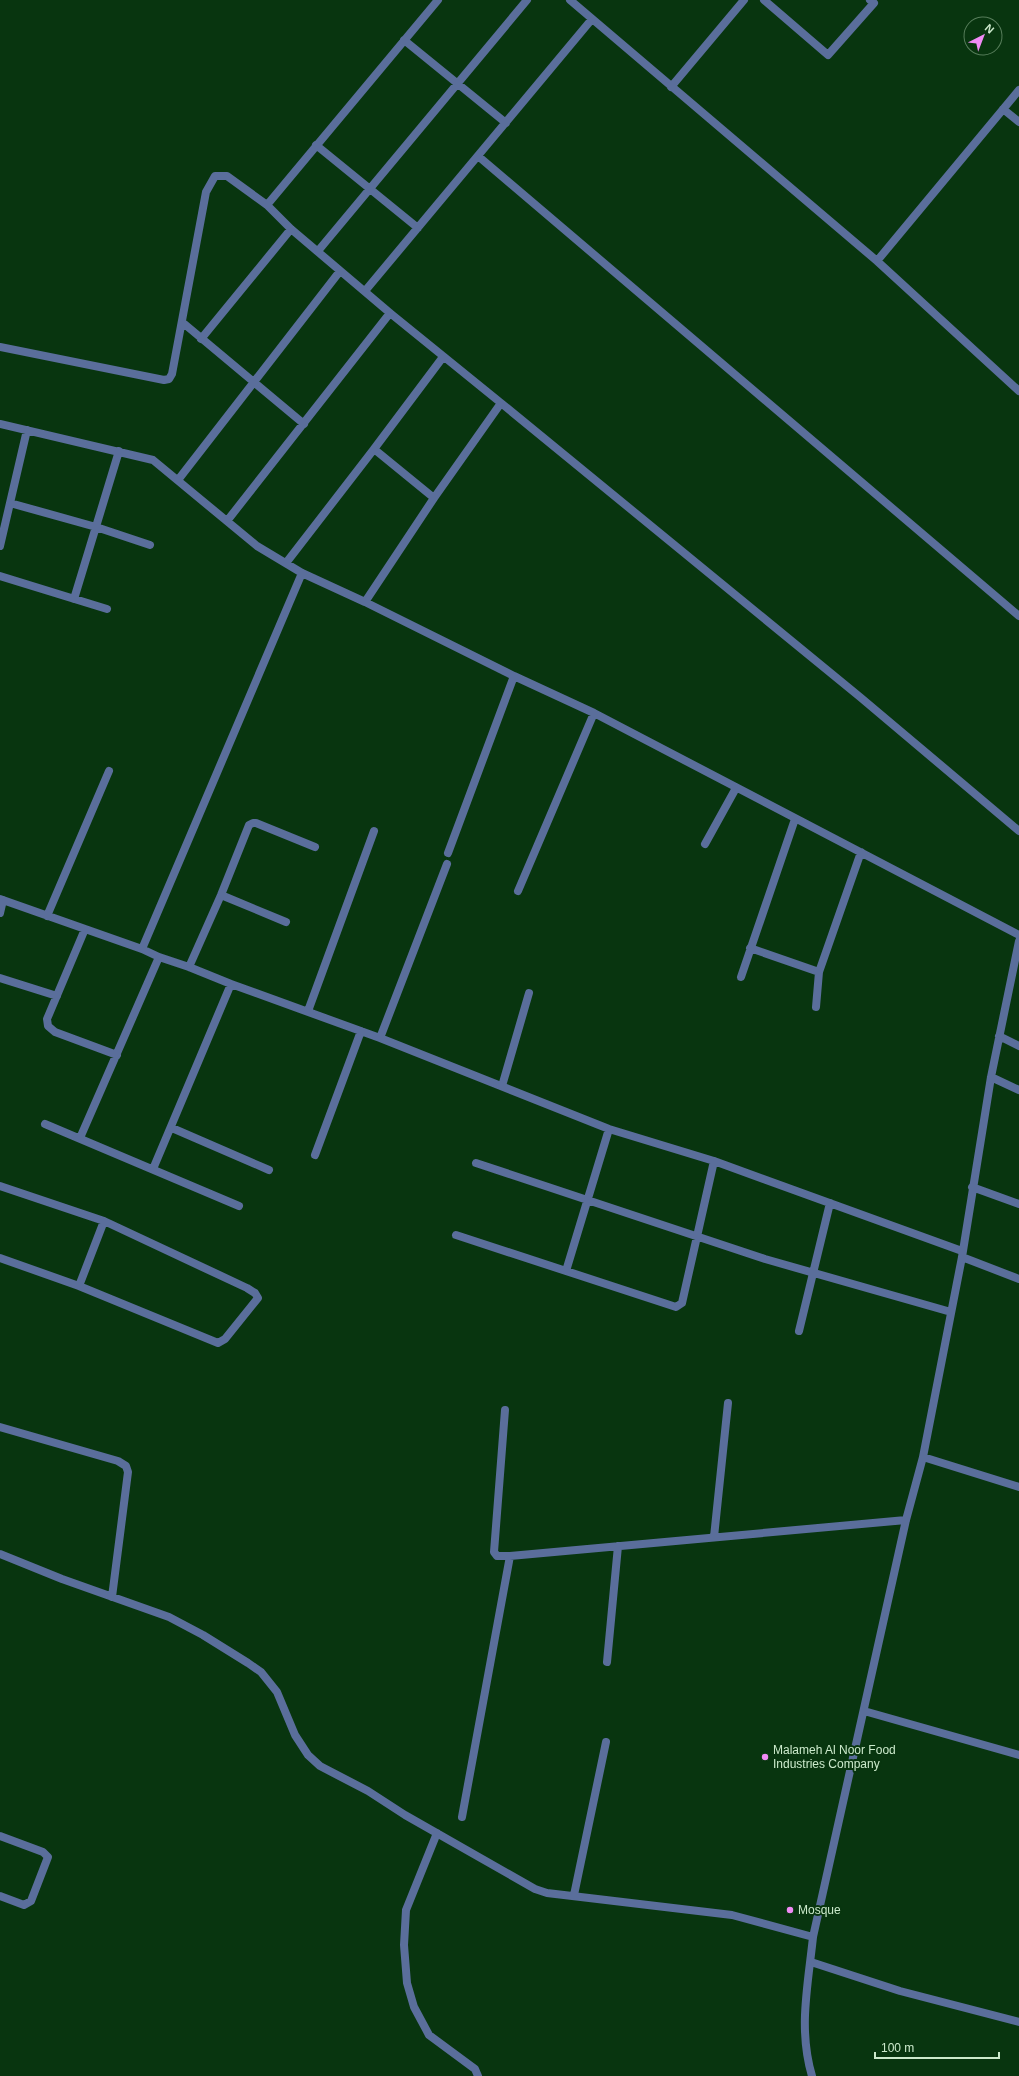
<svg xmlns="http://www.w3.org/2000/svg" width="1019" height="2076" viewBox="0 0 1019 2076" font-family="Arial,sans-serif">
<rect width="100%" height="100%" fill="#08350f"/>
<g fill="none" stroke-linecap="round" stroke-linejoin="round">
<path stroke="#5a6e9b" stroke-width="8" d="M 570,0 L 877,261 L 1019,391
M 764,0 L 828,55 L 874,3 L 870,0
M 404,40 L 506,123
M 671,87 L 744,0
M 1003,109 L 1019,122
M 316,145 L 418,228
M 478,156 L 1019,616
M 267,205 L 438,0
M 318,251 L 527,0
M 877,261 L 1019,90
M 365,291 L 592,19
M 182,322 L 304,424
M 201,339 L 291,229
M 0,347 L 164,380 L 169,379 L 172,374 L 206,192 L 215,176 L 227,176 L 267,205 L 291,229 L 390,313 L 501,403
M 443,357 L 374,449 L 434,498 L 501,403 L 860,697 L 1019,831
M 0,424 L 153,460 L 257,546 L 302,573 L 365,602 L 514,676 L 594,713 L 1019,935
M 178,480 L 340,271
M 10,503 L 96,527 L 150,545
M 227,521 L 390,313
M 0,546 L 27,430
M 286,563 L 374,449
M 0,576 L 107,609
M 74,599 L 119,451
M 365,602 L 434,498
M 705,844 L 736,788
M 448,853 L 514,676
M 518,891 L 594,713
M 221,895 L 286,922
M 0,899 L 142,949 L 159,957 L 189,967 L 231,984 L 380,1038 L 609,1129 L 714,1161 L 962,1251
M 0,913 L 3,900
M 47,916 L 109,771
M 85,929 L 47,1019 L 48,1026 L 55,1032 L 117,1055
M 750,948 L 819,972 L 861,852
M 142,949 L 302,573
M 189,967 L 221,895 L 249,825 L 253,823 L 256,823 L 315,847
M 741,977 L 795,819
M 0,978 L 57,996
M 816,1007 L 819,972
M 308,1011 L 374,831
M 999,1036 L 1019,1046
M 380,1038 L 447,864
M 991,1077 L 1019,1090
M 502,1086 L 529,993
M 45,1124 L 239,1206
M 172,1128 L 269,1170
M 80,1138 L 159,957
M 315,1155 L 361,1031
M 476,1163 L 765,1259 L 951,1312
M 153,1169 L 231,984
M 0,1186 L 104,1221 L 247,1288 L 255,1293 L 258,1298 L 225,1339 L 218,1343 L 79,1286 L 0,1258
M 972,1187 L 1019,1204
M 456,1235 L 676,1307 L 682,1303 L 714,1161
M 962,1257 L 1019,1279
M 566,1271 L 609,1129
M 79,1286 L 104,1221
M 799,1331 L 830,1203
M 505,1410 L 494,1552 L 497,1556 L 510,1556 L 906,1520
M 0,1427 L 118,1461 L 126,1466 L 128,1472 L 112,1597
M 923,1457 L 1019,1487
M 714,1537 L 728,1403
M 0,1554 L 62,1579 L 169,1617 L 203,1635 L 248,1663 L 261,1672 L 277,1692 L 295,1735 L 308,1755 L 320,1766 L 368,1791 L 405,1815 L 535,1889 L 547,1893 L 732,1915 L 813,1937
M 607,1662 L 618,1546
M 864,1711 L 1019,1755
M 462,1817 L 510,1556
M 437,1833 L 406,1910 L 404,1945 L 407,1983 L 414,2007 L 429,2035 L 475,2069 L 478,2076
M 0,1836 L 43,1852 L 48,1857 L 31,1901 L 24,1905 L 0,1896
M 574,1895 L 606,1742
M 811,1962 L 900,1991 L 1019,2022
M 812,2076 C 798,2029 808,1985 813,1937 L 906,1520 L 923,1457 L 962,1257 L 991,1077 L 1019,941"/>
</g>
<g fill="#f08bf5" stroke="#08350f" stroke-width="1.5">
<circle cx="765" cy="1757" r="4"/>
<circle cx="790" cy="1910" r="4"/>
</g>
<g text-anchor="middle" dominant-baseline="central" stroke-width="4" stroke-linejoin="round" paint-order="stroke">
<g font-size="12" fill="#cbe9cb" stroke="#08350f" text-anchor="start">
<text x="773" y="1750">Malameh Al Noor Food<tspan x="773" dy="14">Industries Company</tspan></text>
<text x="798" y="1910">Mosque</text>
</g>
</g>
<g transform="translate(983 36) rotate(42)"><circle r="19" fill="#08350f" stroke="#567d5a"/>
<path d="M0-3L7 15L0 10L-7 15Z" fill="#f08bf5"/>
<text y="-6" font-size="11" font-weight="bold" text-anchor="middle" fill="#cbe9cb">N</text>
</g>
<path d="M875 2052v6h124v-6" fill="none" stroke="#cbe9cb" stroke-width="2"/>
<text x="881" y="2052" font-size="12" fill="#cbe9cb" stroke="#08350f" stroke-width="3" paint-order="stroke">100 m</text>
</svg>
